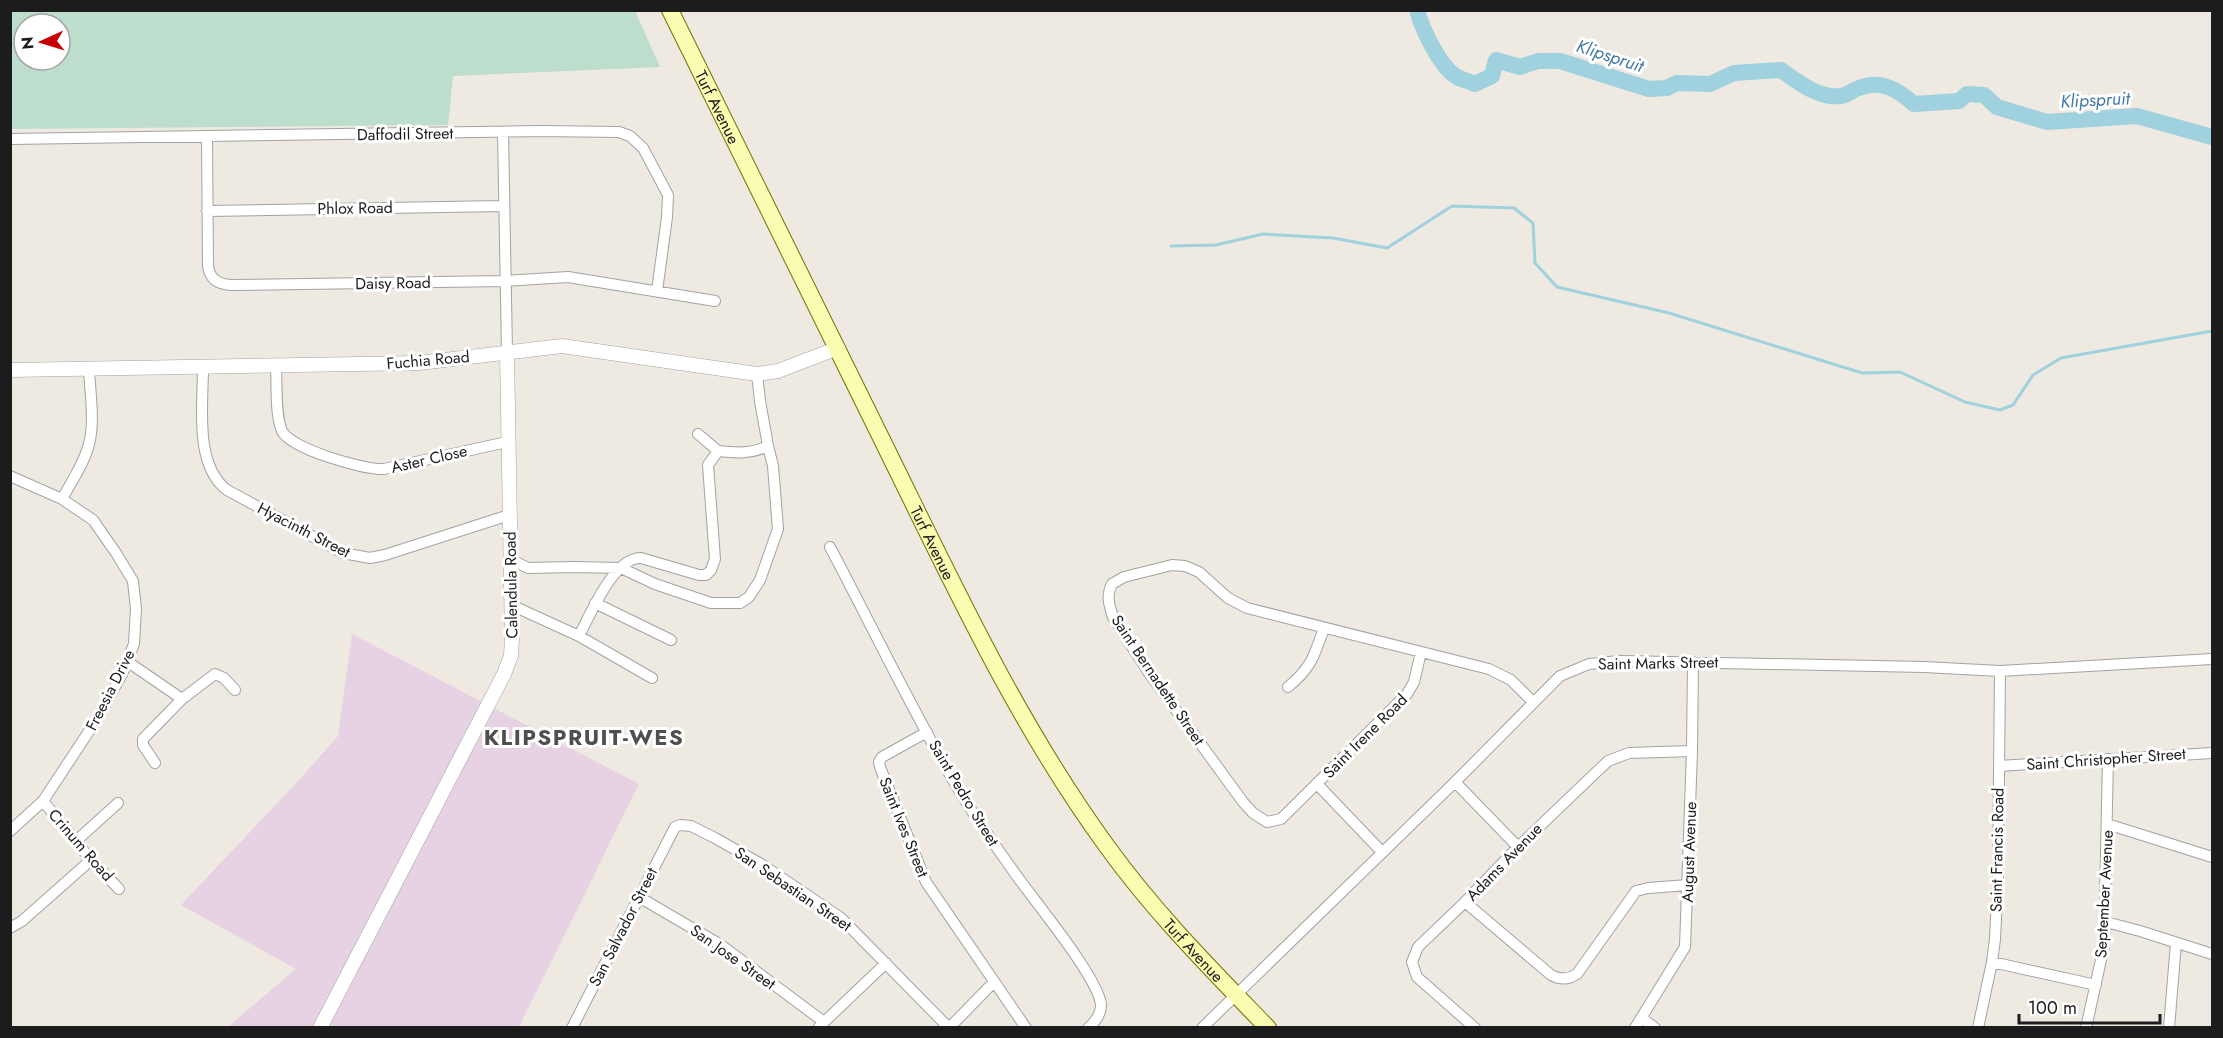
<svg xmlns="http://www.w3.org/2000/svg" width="2223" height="1038" viewBox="0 0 2223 1038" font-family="Jost,sans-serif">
<rect width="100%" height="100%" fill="#eee9e1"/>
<path fill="#e7d2e4" d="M 352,634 L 639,784 L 519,1027 L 228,1027 L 296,969 L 181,905 L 300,779 L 338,736 Z"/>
<path fill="#bdddcd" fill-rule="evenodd" d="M 10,11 L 635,11 L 660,67 L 453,76 L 448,125 L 11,129 ZM 24,24 L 60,24 L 60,60 L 24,60 Z"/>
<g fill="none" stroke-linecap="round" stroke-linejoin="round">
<path stroke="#9fd1de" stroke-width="3" d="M 1171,246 L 1216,245 L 1263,234 L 1333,238 L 1387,248 L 1452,206 L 1514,208 L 1533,223 L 1535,263 L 1557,287 L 1669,313 L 1862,373 L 1900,372 L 1965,402 L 2000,410 L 2013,405 L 2033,375 L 2061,358 L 2212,331"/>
<path stroke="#9fd1de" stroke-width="16" d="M 1417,10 C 1422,29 1440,67 1457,77 C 1462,80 1469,81 1475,84 L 1492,76 L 1496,60 L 1520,67 L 1538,61 L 1560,61 L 1649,89 L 1667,88 L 1677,83 L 1710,84 L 1734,73 L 1781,70 C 1798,82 1819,99 1841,96 C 1847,95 1853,90 1859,88 C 1881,79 1898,90 1914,104 L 1959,101 L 1967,94 L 1984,95 L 1997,107 L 2047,122 L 2137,116 L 2212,137"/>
<g stroke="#a3a3a3" stroke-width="12">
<path id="minor" d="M 503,132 L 507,352
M 207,137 L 208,266 C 210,279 217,284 231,285 L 505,281 L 568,277 L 715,301
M 10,139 L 541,131 L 619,132 L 630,136 L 643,148 L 668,195 L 667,217 L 657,291
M 207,211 L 503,206
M 276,366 C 277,384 275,415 282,431 C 291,449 364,470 384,469 L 507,442
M 203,367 C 203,405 194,465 227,490 L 343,553 L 370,558 L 385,555 L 509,515
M 698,434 L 718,451
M 10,476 L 62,499 L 93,520 L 116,553 L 133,581 L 136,609 L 134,644 L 122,674 L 97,719 L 43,801 L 10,831
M 62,499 C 71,482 84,464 89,444 C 95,421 90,393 89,369
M 830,547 C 873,628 913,713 960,792 C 978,822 999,851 1019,879 C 1037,904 1099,979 1101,1005 C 1101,1014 1095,1022 1088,1028
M 510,559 L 528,568 L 574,567 L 621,568 L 655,584 L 711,603 L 740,603 L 749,597 L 760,580 L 778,529 L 773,466 L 768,446
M 595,603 L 671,640
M 511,605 L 579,636 L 652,678
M 579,636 C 590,615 614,557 641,558 L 699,575 L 706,575 L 711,570 L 715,559 L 708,465 L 718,451 C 736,453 751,454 768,446 L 760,401 L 757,374
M 1421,652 L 1414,682 L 1407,694 L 1281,819 L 1267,822 L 1253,813 L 1243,802 L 1149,673 L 1113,617 C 1109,605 1106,595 1112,584 L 1124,577 L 1172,565 L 1185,566 L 1199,572 L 1228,598 L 1247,608 L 1489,669 L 1511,680 L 1533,702
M 128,662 L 182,699
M 1288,687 C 1312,667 1314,656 1324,628
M 927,732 L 882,757 L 879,762 L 880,767 L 926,882 L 1026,1028
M 155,763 L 143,745 L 143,739 L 182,699 L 215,674 L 224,678 L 235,690
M 1999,766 L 2212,753
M 1455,782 L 1518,847
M 1317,784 L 1382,852
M 43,801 L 91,860 L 119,889
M 2107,824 L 2212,857
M 76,841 L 118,803
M 639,897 L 721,945 L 824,1022
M 1465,902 L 1551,975 C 1560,980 1568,980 1577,974 L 1636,891 L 1648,888 L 1688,885
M 2106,922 L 2140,931 L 2212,954
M 10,928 L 22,921 L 91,860
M 1992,962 L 2096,985
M 1642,1018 L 1655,1028
M 819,1027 L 886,963
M 572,1028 L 675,827 L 680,825 L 691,826 L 715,838 L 761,864 L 841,918 L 949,1028
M 949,1028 L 994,982
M 1202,1028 L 1455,782 L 1560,676 L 1589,664 L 1620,661 L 1924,667 L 2000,671 L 2212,659
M 1475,1028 L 1417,977 L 1412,962 L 1418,947 L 1465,902 L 1518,847 L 1608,761 L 1629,753 L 1692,751
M 1635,1028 L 1685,947 L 1692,751 L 1693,662
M 1978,1028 L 1992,962 L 1995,939 L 1998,877 L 2000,671
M 2086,1028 L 2104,946 L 2108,759
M 2169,1028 L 2176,943"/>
</g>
<g stroke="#a3a3a3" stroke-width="15">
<path id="tertiary" d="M 10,370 L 419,363 L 562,346 L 757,374 L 778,371 L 838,348
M 320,1028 L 504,674 L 511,656 L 512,639 L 507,352"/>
</g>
<g stroke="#6c7500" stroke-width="18">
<g id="secondary">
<path id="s1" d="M 670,10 C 743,159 817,306 889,454 C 955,588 1018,724 1106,845 C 1154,912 1211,969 1268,1028"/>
</g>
</g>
<use href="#minor" stroke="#fff" stroke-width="10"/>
<use href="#tertiary" stroke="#fff" stroke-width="14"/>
<use href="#secondary" stroke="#fafcb1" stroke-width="16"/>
</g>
<g text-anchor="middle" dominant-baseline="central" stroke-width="6" stroke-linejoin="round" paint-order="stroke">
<g font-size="16" fill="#1c1c1c" stroke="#fff">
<text stroke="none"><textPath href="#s1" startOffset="108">Turf Avenue</textPath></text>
<text transform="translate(405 134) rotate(-1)">Daffodil Street</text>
<text transform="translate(355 208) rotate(-1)">Phlox Road</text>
<text transform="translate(393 283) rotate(-1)">Daisy Road</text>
<text transform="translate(428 360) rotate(-5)">Fuchia Road</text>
<text transform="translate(429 459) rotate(-13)">Aster Close</text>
<text transform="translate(304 530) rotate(27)">Hyacinth Street</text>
<text stroke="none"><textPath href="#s1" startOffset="594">Turf Avenue</textPath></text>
<text transform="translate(511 585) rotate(-91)">Calendula Road</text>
<text transform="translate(1658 663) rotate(-1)">Saint Marks Street</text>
<text transform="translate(1158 680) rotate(56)">Saint Bernadette Street</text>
<text transform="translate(110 690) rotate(-63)">Freesia Drive</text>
<text transform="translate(1365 736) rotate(-45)">Saint Irene Road</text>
<text transform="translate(2106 759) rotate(-4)">Saint Christopher Street</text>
<text transform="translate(964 793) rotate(59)">Saint Pedro Street</text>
<text transform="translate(904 827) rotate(68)">Saint Ives Street</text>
<text transform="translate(81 845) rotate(49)">Crinum Road</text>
<text transform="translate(1997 850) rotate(-89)">Saint Francis Road</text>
<text transform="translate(1689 852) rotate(-88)">August Avenue</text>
<text transform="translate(1504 862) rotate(-46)">Adams Avenue</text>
<text transform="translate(793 889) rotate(34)">San Sebastian Street</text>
<text transform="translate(2104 894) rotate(-87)">September Avenue</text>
<text transform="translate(623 927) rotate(-63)">San Salvador Street</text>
<text stroke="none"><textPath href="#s1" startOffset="1080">Turf Avenue</textPath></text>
<text transform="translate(733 957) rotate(35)">San Jose Street</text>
</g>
<g font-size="18" font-style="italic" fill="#4278a6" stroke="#fff">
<text transform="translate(1610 56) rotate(18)">Klipspruit</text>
<text transform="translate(2095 100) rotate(-3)">Klipspruit</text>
</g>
<g font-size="22" font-weight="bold" letter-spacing="1.5" fill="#4f4f4f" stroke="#fff">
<text x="584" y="737">KLIPSPRUIT-WES</text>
</g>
</g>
<rect width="2223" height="1038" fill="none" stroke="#1c1c1c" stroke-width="24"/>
<g transform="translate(42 42) rotate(266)"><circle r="28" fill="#ffffff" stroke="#a4a4a4" stroke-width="1.5"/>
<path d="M0-4.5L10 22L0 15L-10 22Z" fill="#c70006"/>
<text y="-9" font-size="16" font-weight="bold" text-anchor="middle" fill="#1c1c1c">N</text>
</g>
<path d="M2019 1014v9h141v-9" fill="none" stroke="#1c1c1c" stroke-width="3"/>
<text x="2028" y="1014" font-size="18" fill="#1c1c1c" stroke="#ffffff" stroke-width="4.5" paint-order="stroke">100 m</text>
</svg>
